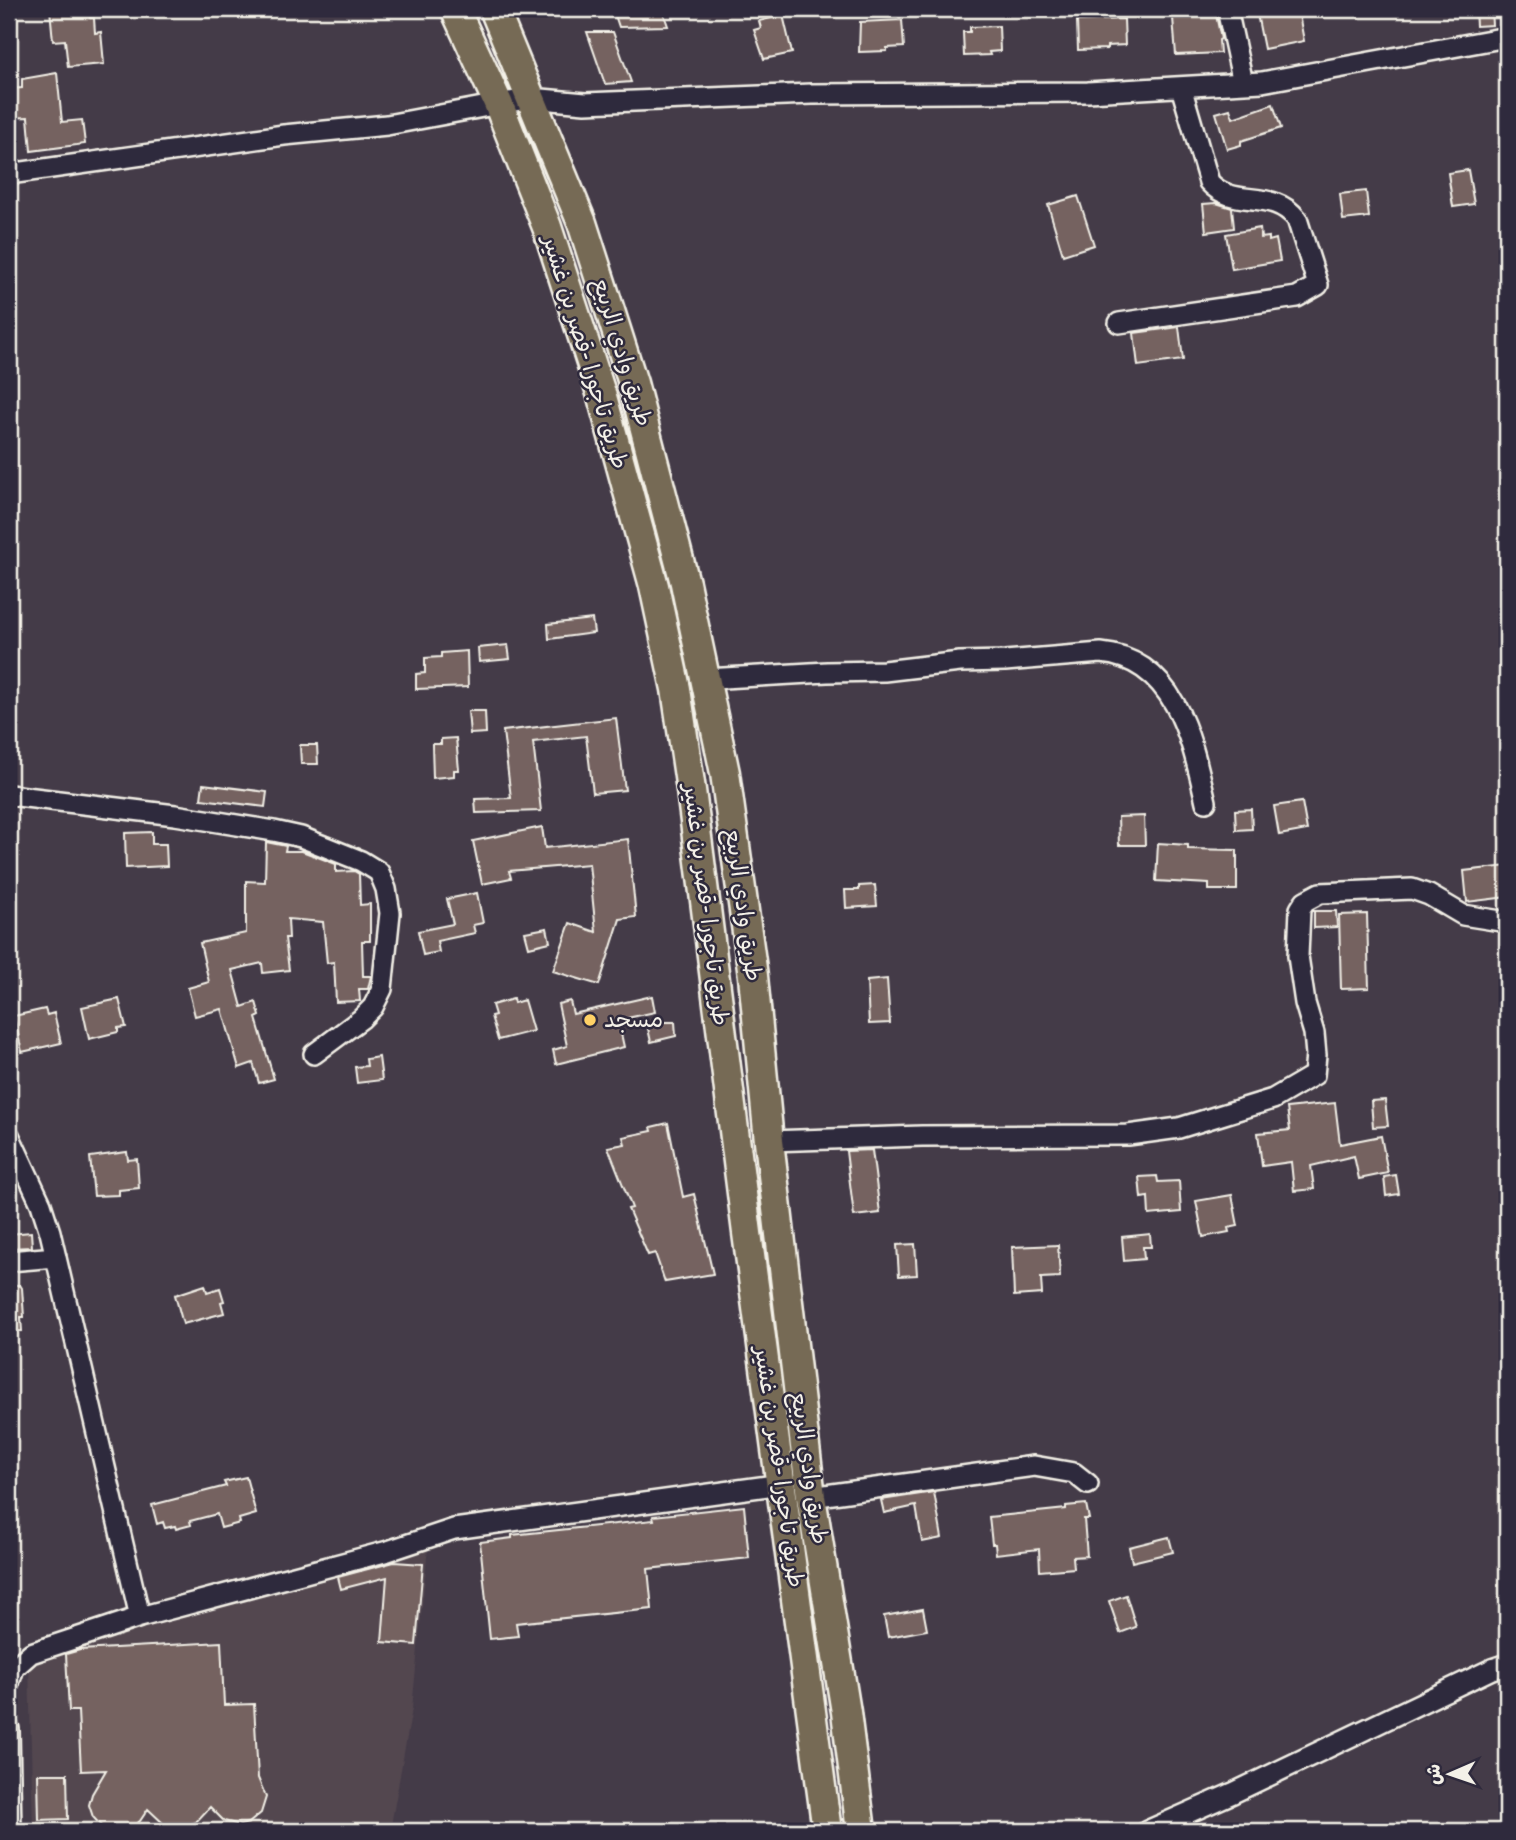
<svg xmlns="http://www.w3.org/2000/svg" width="1516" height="1840" viewBox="0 0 1516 1840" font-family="'Balsamiq Sans','Playpen Sans Arabic',sans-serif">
<rect width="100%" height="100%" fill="#443b48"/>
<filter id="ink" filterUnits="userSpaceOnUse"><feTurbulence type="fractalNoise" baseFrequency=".0143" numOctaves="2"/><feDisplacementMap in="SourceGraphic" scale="14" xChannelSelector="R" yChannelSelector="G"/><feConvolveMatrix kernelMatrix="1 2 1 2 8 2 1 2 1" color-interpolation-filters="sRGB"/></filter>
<g filter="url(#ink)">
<path fill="#524750" d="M 428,1547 L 412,1709 L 390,1831 L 33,1831 L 29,1664 L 73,1642 Z"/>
<path fill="#746261" stroke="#f4f1e8" stroke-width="2" d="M 50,9 L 89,9 L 90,18 L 94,18 L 95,33 L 101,32 L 104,64 L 68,67 L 65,40 L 53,41 Z
M 613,9 L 662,9 L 668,26 L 619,27 Z
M 1256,9 L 1298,9 L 1304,41 L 1264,49 Z
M 1475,9 L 1491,9 L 1492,25 L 1476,26 Z
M 1210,10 L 1215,10 L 1221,39 L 1219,40 L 1220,53 L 1176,55 L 1173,18 L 1210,15 Z
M 783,15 L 792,53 L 764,59 L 754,30 L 761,28 L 759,21 Z
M 1124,19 L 1125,45 L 1107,46 L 1107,49 L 1078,50 L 1077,21 Z
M 902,20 L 904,47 L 887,48 L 887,51 L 859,52 L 860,22 Z
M 999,26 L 1000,51 L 989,52 L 990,55 L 964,56 L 963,32 L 970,32 L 970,27 Z
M 587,32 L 613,32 L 631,82 L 605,84 Z
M 57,73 L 62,122 L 82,120 L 85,144 L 31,151 L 28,117 L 9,118 L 9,89 L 22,88 L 22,79 Z
M 1273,104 L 1281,128 L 1241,141 L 1241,145 L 1227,149 L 1216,113 L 1230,109 L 1233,118 Z
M 1468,170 L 1474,204 L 1453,207 L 1448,173 Z
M 1366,191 L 1369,217 L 1343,220 L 1340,194 Z
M 1078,196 L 1094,245 L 1063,255 L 1048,205 Z
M 1216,203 L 1232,208 L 1234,228 L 1206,232 L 1203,204 Z
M 1260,228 L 1261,238 L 1269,237 L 1269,241 L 1276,239 L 1280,261 L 1232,269 L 1226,234 Z
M 1179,327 L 1183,360 L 1138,366 L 1134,333 Z
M 592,619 L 594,633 L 549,639 L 548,624 Z
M 508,645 L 510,659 L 479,662 L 478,648 Z
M 467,651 L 468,687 L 416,689 L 416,674 L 425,673 L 425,658 L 441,657 L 441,653 Z
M 468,711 L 485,711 L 486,733 L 470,734 Z
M 616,718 L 625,790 L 593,793 L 586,736 L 533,742 L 541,811 L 476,813 L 475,799 L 511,798 L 503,731 Z
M 456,738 L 459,770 L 454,770 L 454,776 L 433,778 L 432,744 L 441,744 L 441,739 Z
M 300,745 L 317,745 L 318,764 L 301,764 Z
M 203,784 L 267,792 L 265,807 L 201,799 Z
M 1302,802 L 1307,830 L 1279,835 L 1274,806 Z
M 1251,809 L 1252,829 L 1236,830 L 1235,810 Z
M 1144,816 L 1145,845 L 1119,845 L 1118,817 Z
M 542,827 L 545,848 L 628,839 L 636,917 L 620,919 L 599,985 L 553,971 L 570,923 L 596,932 L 589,864 L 509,871 L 511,878 L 482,884 L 473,841 Z
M 152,832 L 152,844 L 166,844 L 167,866 L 126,868 L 125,833 Z
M 266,842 L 286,846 L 285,851 L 302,851 L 336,864 L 336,872 L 354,871 L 359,874 L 360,905 L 370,904 L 370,941 L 362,941 L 363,976 L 371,976 L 368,989 L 359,989 L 360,1001 L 336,1002 L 334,962 L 327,963 L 323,922 L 288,919 L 289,938 L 285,938 L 289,970 L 263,973 L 262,963 L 232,970 L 242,1007 L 256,1002 L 260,1016 L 256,1018 L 274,1079 L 259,1083 L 253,1063 L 239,1068 L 222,1009 L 195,1016 L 188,988 L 209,982 L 200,943 L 246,933 L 246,881 L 265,882 Z
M 1158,843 L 1188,845 L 1188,849 L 1237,850 L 1237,890 L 1209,890 L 1209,884 L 1156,881 Z
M 1507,866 L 1507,897 L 1467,902 L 1464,871 Z
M 875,885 L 877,906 L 846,908 L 845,890 L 859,890 L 859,886 Z
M 477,893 L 483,923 L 473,925 L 475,933 L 437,941 L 439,952 L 423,955 L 418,931 L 453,924 L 447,899 Z
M 1314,911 L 1336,911 L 1337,927 L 1314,928 Z
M 1367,914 L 1369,988 L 1341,989 L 1339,915 Z
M 547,928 L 550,942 L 529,947 L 525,932 Z
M 887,979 L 890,1023 L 869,1024 L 867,981 Z
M 652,996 L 655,1012 L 618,1020 L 624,1047 L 556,1064 L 553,1050 L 567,1046 L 558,1004 L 570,1001 L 573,1014 Z
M 119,999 L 126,1027 L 118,1028 L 118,1032 L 89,1039 L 82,1007 Z
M 513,999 L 514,1003 L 524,1000 L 533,1031 L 498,1040 L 491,1016 L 495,1015 L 492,1005 Z
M 45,1009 L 47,1015 L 54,1013 L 61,1043 L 22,1052 L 14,1016 Z
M 660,1022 L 675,1022 L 676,1036 L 651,1042 L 647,1024 Z
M 379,1057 L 382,1080 L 357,1083 L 355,1067 L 367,1066 L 366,1059 Z
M 1385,1100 L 1388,1126 L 1373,1127 L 1371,1101 Z
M 1335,1103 L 1340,1144 L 1381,1136 L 1388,1173 L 1359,1179 L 1354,1156 L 1311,1166 L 1314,1189 L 1294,1191 L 1291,1162 L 1262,1166 L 1258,1133 L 1290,1130 L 1287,1108 Z
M 668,1123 L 683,1197 L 694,1194 L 713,1274 L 665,1282 L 655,1253 L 648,1255 L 628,1209 L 632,1208 L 608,1147 L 625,1144 L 623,1137 L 652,1131 L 651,1127 Z
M 872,1150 L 880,1213 L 854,1216 L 846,1151 Z
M 127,1152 L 128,1160 L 137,1159 L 139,1188 L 119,1190 L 119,1195 L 94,1196 L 90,1157 Z
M 1396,1175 L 1399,1194 L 1386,1196 L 1384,1177 Z
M 1157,1176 L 1158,1182 L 1179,1181 L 1181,1212 L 1149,1215 L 1148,1197 L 1141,1198 L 1139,1177 Z
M 1232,1195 L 1238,1226 L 1228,1228 L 1229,1232 L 1203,1237 L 1196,1201 Z
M 31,1232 L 32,1247 L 9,1248 L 9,1234 Z
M 1150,1234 L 1151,1247 L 1143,1247 L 1144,1259 L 1124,1261 L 1122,1237 Z
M 915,1244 L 917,1275 L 899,1276 L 897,1245 Z
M 1058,1245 L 1060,1277 L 1041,1278 L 1042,1294 L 1014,1296 L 1012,1247 Z
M 9,1285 L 20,1285 L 22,1288 L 24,1317 L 21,1317 L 22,1331 L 9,1332 Z
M 205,1285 L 207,1292 L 220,1288 L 224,1301 L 221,1302 L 224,1313 L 183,1324 L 175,1295 Z
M 246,1477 L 256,1514 L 239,1519 L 240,1523 L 221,1528 L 217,1514 L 190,1521 L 191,1525 L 176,1529 L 175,1526 L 165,1528 L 163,1522 L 157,1524 L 152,1505 L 226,1486 L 224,1482 Z
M 934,1492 L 942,1538 L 922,1542 L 916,1506 L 884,1513 L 881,1500 Z
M 1086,1504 L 1089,1519 L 1084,1519 L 1087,1556 L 1073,1557 L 1074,1568 L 1040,1571 L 1039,1549 L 996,1554 L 995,1544 L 992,1544 L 989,1517 L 1066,1509 L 1066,1506 Z
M 744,1506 L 749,1558 L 648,1569 L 652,1609 L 516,1623 L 518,1636 L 490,1639 L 480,1542 L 512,1538 L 512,1535 L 654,1520 L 653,1516 Z
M 1169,1537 L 1173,1552 L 1132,1562 L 1129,1547 Z
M 394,1562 L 423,1564 L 416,1645 L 382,1642 L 387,1577 L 341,1589 L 338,1577 Z
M 1126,1595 L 1136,1627 L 1120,1633 L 1109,1601 Z
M 923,1609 L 927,1630 L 888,1637 L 884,1616 Z
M 221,1642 L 224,1705 L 254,1704 L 258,1778 L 266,1797 L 261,1813 L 249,1823 L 240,1825 L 224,1821 L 210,1807 L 196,1822 L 181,1828 L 164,1824 L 148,1809 L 140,1821 L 127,1831 L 111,1831 L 104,1829 L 93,1817 L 89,1805 L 92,1794 L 106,1770 L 81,1771 L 78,1711 L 69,1711 L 66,1654 L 80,1650 Z
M 38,1774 L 67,1774 L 68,1819 L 39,1820 Z"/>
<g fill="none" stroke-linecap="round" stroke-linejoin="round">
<g stroke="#f4f1e8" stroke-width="24">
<path id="minor" d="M 1227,9 L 1243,83
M 9,174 L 284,135 L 387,125 L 531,98 L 585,103 L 812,94 L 1088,92 L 1262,82 L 1507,37
M 1119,323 L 1297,297 L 1318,285 L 1297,219 C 1272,187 1234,210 1209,182 L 1181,87
M 706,679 L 827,672 L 884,671 L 960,662 L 1005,661 L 1101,653 C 1176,660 1192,741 1206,802
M 9,795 L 175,815 L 274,831 L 301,837 L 361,861 L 379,872 L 386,889 L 390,913 L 382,989 L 373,1007 L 361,1019 L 314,1054
M 9,1135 L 41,1204 L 50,1232 L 140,1617
M 769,1141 L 922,1136 L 1128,1135 L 1179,1128 L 1273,1099 L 1314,1075 L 1316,1055 L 1314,1033 L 1305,1003 L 1298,956 L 1300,909 L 1305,901 L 1320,893 L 1412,889 L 1429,895 L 1463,915 L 1507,922
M 9,1261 L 56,1257
M 811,1497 L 1034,1466 L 1074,1473 L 1088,1484
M 9,1683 L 14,1668 L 31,1653 L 140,1617 L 388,1551 L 454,1529 L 782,1484
M 9,1729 L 11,1831
M 1147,1831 L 1233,1793 L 1492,1669 L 1507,1664"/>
</g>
<g stroke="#f4f1e8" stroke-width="33">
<path id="highway" d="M 455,9 L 498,103 L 547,227 L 601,393 L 654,586 L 676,689 L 691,790 L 747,1233 L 827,1831
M 494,9 L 582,223 L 633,383 L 685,583 L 725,773 L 753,976 L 769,1141 L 811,1497 L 846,1712 L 861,1831"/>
</g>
<use href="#minor" stroke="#2f2a3d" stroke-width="19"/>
<use href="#highway" stroke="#766a54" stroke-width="28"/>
</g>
</g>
<circle fill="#ffd166" stroke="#2f2a3d" stroke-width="2.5" cx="590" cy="1020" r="7"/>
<g text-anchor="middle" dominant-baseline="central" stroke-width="5" stroke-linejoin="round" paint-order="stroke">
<g font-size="23" fill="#f4f1e8" stroke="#2f2a3d">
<text transform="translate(585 352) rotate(73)">طريق تاجورا -قصر بن غشير</text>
<text transform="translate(622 352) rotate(73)">طريق وادي الربيع</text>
<text transform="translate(706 905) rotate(83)">طريق تاجورا -قصر بن غشير</text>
<text transform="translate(743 905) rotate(82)">طريق وادي الربيع</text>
<text transform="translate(779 1467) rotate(82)">طريق تاجورا -قصر بن غشير</text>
<text transform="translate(809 1468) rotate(82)">طريق وادي الربيع</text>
</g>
<g font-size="23" fill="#f4f1e8" stroke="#2f2a3d" text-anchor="start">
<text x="604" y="1020">مسجد</text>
</g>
</g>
<rect width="1516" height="1840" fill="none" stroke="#2f2a3d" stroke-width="35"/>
<rect x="18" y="18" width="1481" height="1805" fill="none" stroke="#f4f1e8" stroke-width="2.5" filter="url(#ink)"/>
<g transform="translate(1450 1774) rotate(268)" stroke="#2f2a3d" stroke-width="5" paint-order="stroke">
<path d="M0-5L12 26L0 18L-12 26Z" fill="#f4f1e8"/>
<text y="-10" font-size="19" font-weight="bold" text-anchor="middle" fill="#f4f1e8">ش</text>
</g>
</svg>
